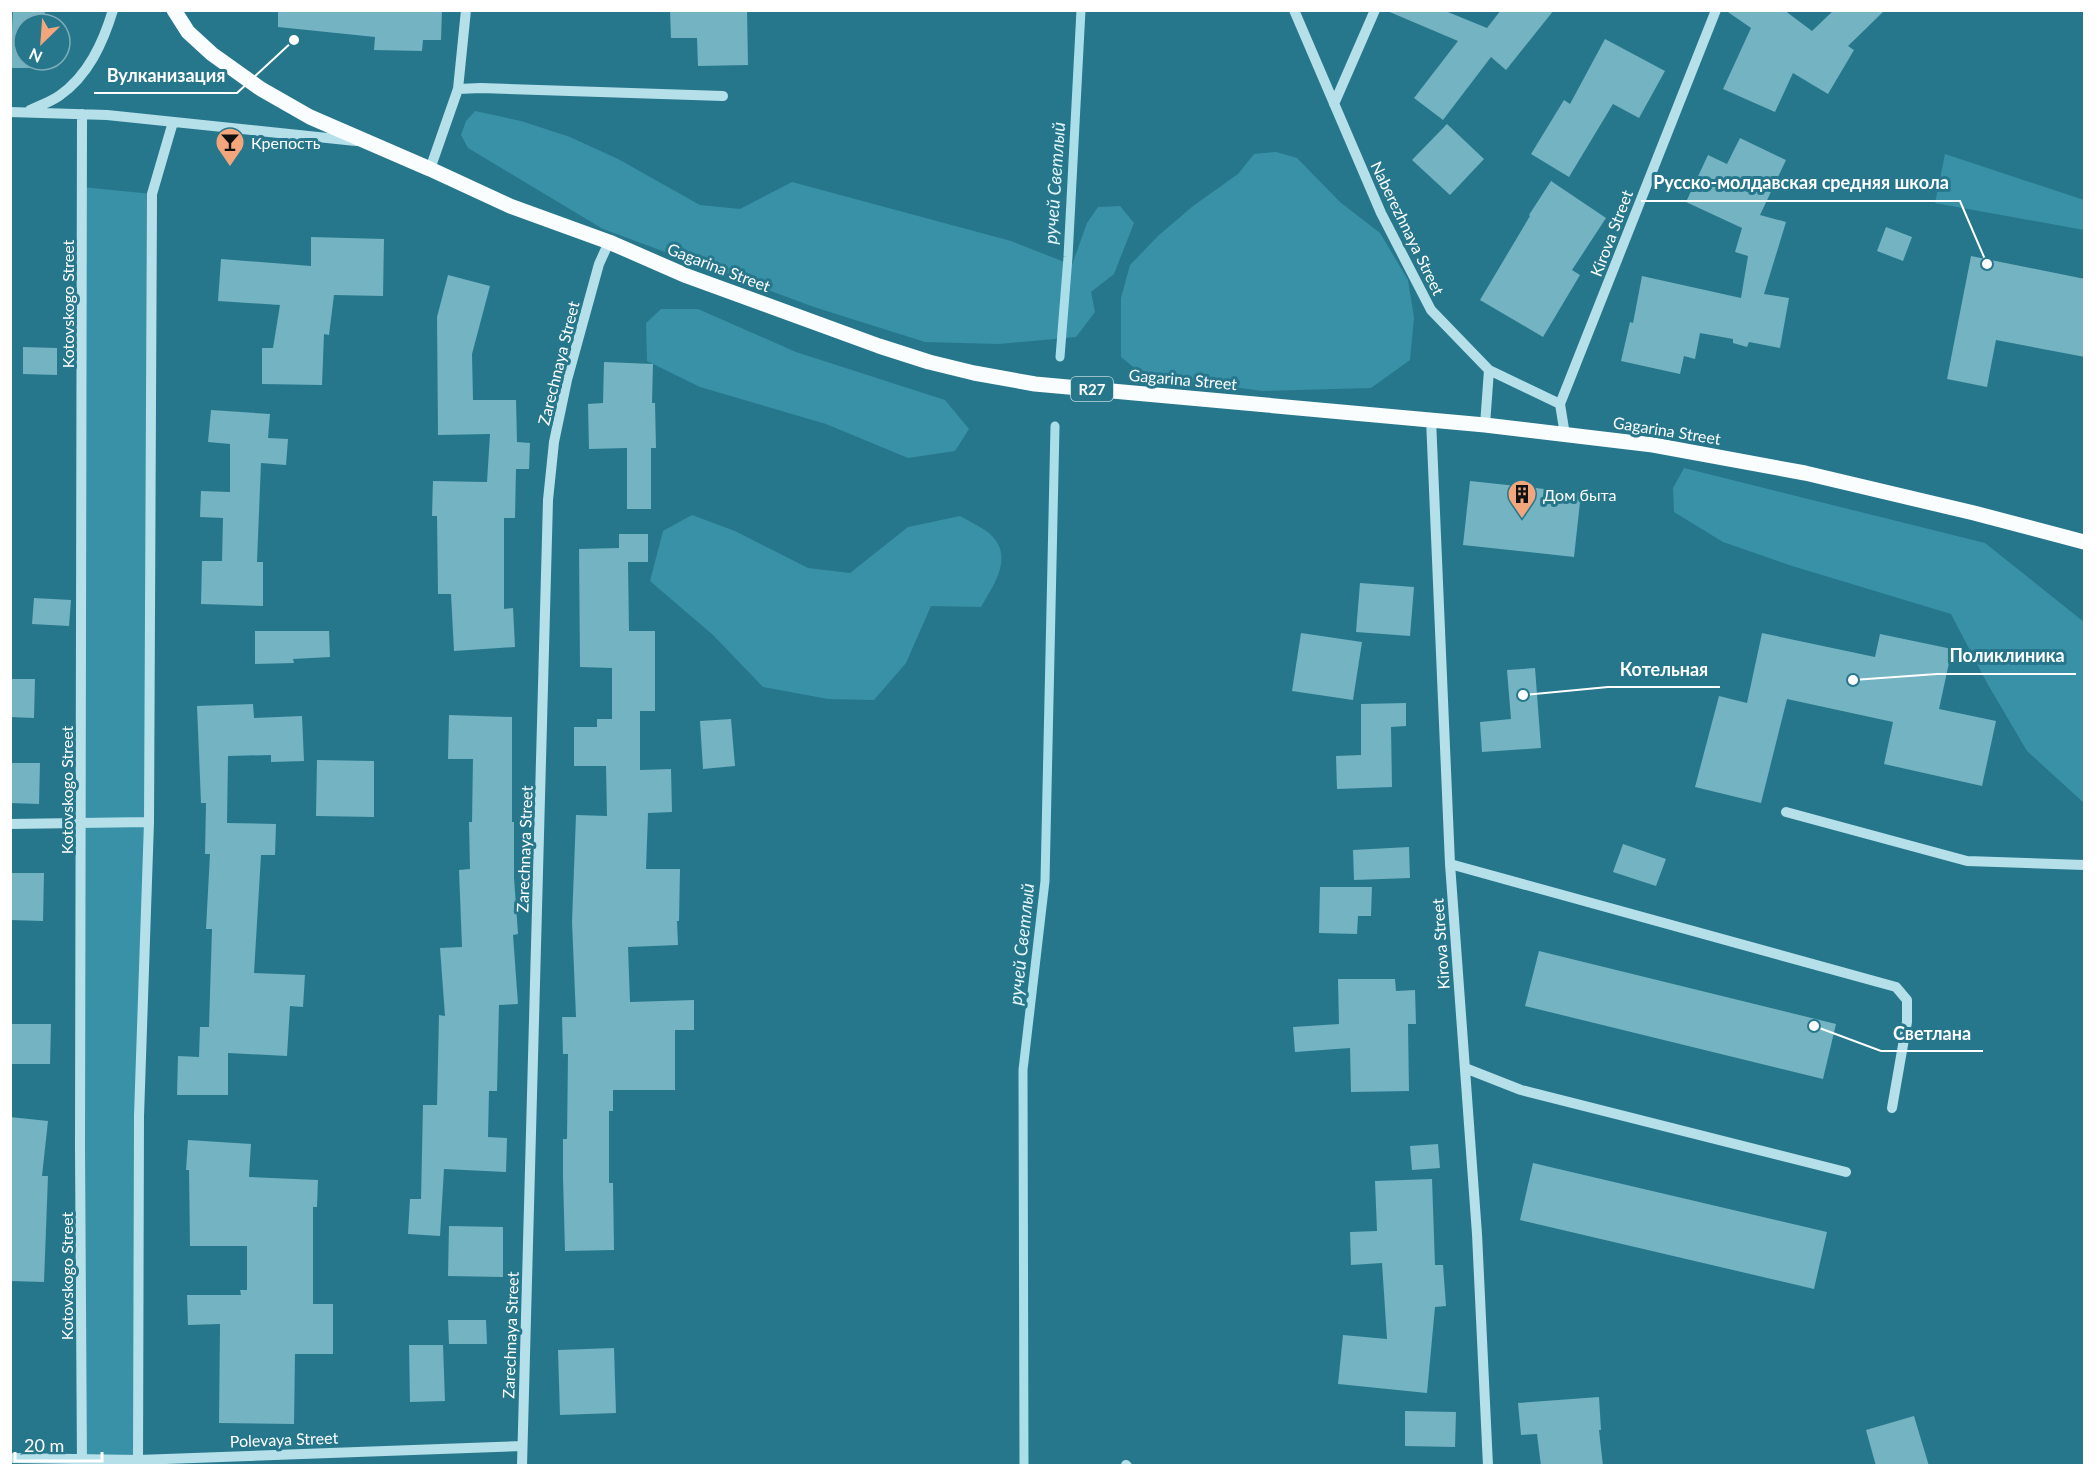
<svg xmlns="http://www.w3.org/2000/svg" width="2095" height="1476" viewBox="0 0 2095 1476" font-family="Lato,sans-serif">
<rect width="100%" height="100%" fill="#27778c"/>
<path fill="#3891a6" d="M 475,111 L 521,121 L 570,137 L 618,159 L 700,205 L 740,209 L 792,182 L 1011,241 L 1072,265 L 1087,223 L 1098,207 L 1120,206 L 1134,223 L 1114,274 L 1091,292 L 1095,312 L 1076,337 L 999,344 L 925,342 L 814,307 L 603,229 L 468,148 L 461,135 L 466,121 Z
M 1276,152 L 1297,158 L 1340,202 L 1380,233 L 1408,280 L 1414,318 L 1410,360 L 1371,388 L 1263,391 L 1143,375 L 1121,357 L 1121,298 L 1130,265 L 1158,236 L 1193,206 L 1238,174 L 1254,154 Z
M 1945,154 L 2084,200 L 2084,230 L 1935,203 Z
M 82,187 L 152,194 L 137,1466 L 82,1465 Z
M 661,309 L 698,309 L 796,352 L 945,400 L 969,429 L 955,451 L 908,458 L 826,424 L 700,387 L 647,361 L 646,323 Z
M 1684,468 L 1985,543 L 2084,622 L 2084,803 L 2027,751 L 1987,683 L 1951,614 L 1789,565 L 1723,542 L 1674,512 L 1673,488 Z
M 692,515 L 735,531 L 808,568 L 850,573 L 908,527 L 960,516 C 970,522 985,528 993,537 C 1013,559 993,586 981,607 L 931,606 L 906,663 L 874,700 L 828,699 L 763,687 L 713,635 L 650,581 L 663,531 Z"/>
<g fill="none" stroke-linecap="round" stroke-linejoin="round">
<path stroke="#aadfea" stroke-width="9" d="M 1060,357 L 1068,257 L 1081,10
M 1024,1466 L 1023,1070 L 1045,881 L 1055,426"/>
</g>
<path fill="#73b3c2" d="M 13,10 L 45,10 L 44,24 L 24,24 L 24,60 L 43,60 L 43,68 L 10,68 Z
M 278,10 L 442,10 L 441,40 L 423,40 L 422,51 L 374,50 L 375,37 L 278,27 Z
M 670,10 L 747,10 L 748,65 L 698,66 L 697,38 L 671,38 Z
M 1385,10 L 1443,10 L 1487,28 L 1501,10 L 1554,10 L 1506,70 L 1491,57 L 1443,120 L 1414,98 L 1458,41 Z
M 1725,10 L 1784,10 L 1812,31 L 1834,10 L 1885,10 L 1848,46 L 1854,50 L 1828,94 L 1793,73 L 1775,112 L 1723,89 L 1751,28 Z
M 1605,39 L 1665,71 L 1639,118 L 1613,104 L 1569,177 L 1531,154 L 1564,100 L 1570,104 Z
M 1447,124 L 1484,159 L 1450,195 L 1412,160 Z
M 1740,138 L 1786,160 L 1760,215 L 1786,222 L 1764,294 L 1789,298 L 1780,348 L 1749,342 L 1747,347 L 1733,343 L 1733,339 L 1700,333 L 1695,359 L 1684,356 L 1680,374 L 1621,361 L 1630,322 L 1633,323 L 1642,276 L 1741,298 L 1748,256 L 1735,252 L 1742,228 L 1686,202 L 1708,155 L 1727,164 Z
M 1551,181 L 1606,218 L 1572,270 L 1580,275 L 1543,337 L 1480,300 L 1530,216 L 1529,215 Z
M 1886,227 L 1912,237 L 1903,261 L 1877,251 Z
M 311,237 L 384,239 L 383,296 L 334,295 L 329,335 L 324,334 L 322,385 L 262,384 L 262,348 L 273,348 L 280,305 L 218,301 L 221,259 L 311,266 Z
M 1971,256 L 2085,279 L 2085,357 L 1996,340 L 1987,387 L 1947,379 Z
M 448,275 L 490,286 L 472,354 L 473,400 L 516,400 L 517,442 L 530,443 L 529,469 L 516,469 L 515,518 L 504,518 L 504,609 L 513,608 L 515,647 L 454,651 L 451,594 L 438,594 L 437,516 L 432,516 L 433,481 L 487,482 L 490,434 L 438,435 L 437,317 Z
M 23,347 L 57,348 L 57,375 L 23,374 Z
M 604,362 L 653,364 L 652,403 L 655,403 L 656,448 L 651,448 L 651,509 L 627,509 L 627,448 L 589,449 L 588,404 L 603,403 Z
M 211,410 L 270,414 L 268,438 L 288,439 L 286,465 L 261,463 L 257,562 L 263,562 L 263,606 L 201,604 L 202,561 L 222,561 L 223,518 L 200,517 L 201,491 L 230,492 L 230,444 L 208,442 Z
M 1470,481 L 1581,493 L 1574,557 L 1463,545 Z
M 619,534 L 648,534 L 648,562 L 628,562 L 629,631 L 655,631 L 655,711 L 640,711 L 640,770 L 671,769 L 672,812 L 648,813 L 646,869 L 680,869 L 679,921 L 677,921 L 678,945 L 628,947 L 630,1002 L 694,1000 L 694,1030 L 675,1030 L 675,1090 L 613,1090 L 613,1111 L 609,1111 L 609,1183 L 613,1183 L 614,1250 L 565,1251 L 563,1177 L 563,1139 L 567,1139 L 568,1054 L 563,1054 L 562,1017 L 576,1017 L 572,922 L 576,815 L 607,816 L 606,766 L 574,766 L 574,727 L 597,727 L 597,719 L 612,719 L 612,668 L 580,667 L 579,549 L 619,548 Z
M 1360,583 L 1414,587 L 1410,636 L 1356,632 Z
M 34,598 L 71,600 L 69,626 L 32,624 Z
M 255,631 L 329,631 L 330,657 L 293,659 L 294,663 L 255,664 Z
M 1301,633 L 1362,642 L 1353,700 L 1292,691 Z
M 1762,633 L 1875,657 L 1880,634 L 1952,649 L 1939,709 L 1996,721 L 1982,786 L 1884,764 L 1893,722 L 1787,699 L 1761,803 L 1695,787 L 1719,696 L 1747,703 Z
M 1535,668 L 1541,748 L 1482,752 L 1480,722 L 1511,719 L 1507,670 Z
M 10,679 L 35,679 L 34,718 L 10,717 Z
M 1406,703 L 1406,726 L 1391,727 L 1392,787 L 1337,789 L 1336,756 L 1361,755 L 1361,704 Z
M 253,704 L 254,718 L 302,716 L 304,761 L 271,762 L 271,755 L 228,756 L 227,823 L 276,824 L 275,855 L 261,855 L 254,973 L 305,975 L 303,1007 L 290,1006 L 287,1056 L 228,1053 L 228,1095 L 177,1095 L 178,1056 L 199,1057 L 200,1027 L 209,1027 L 212,929 L 206,929 L 210,854 L 205,854 L 206,803 L 201,803 L 197,706 Z
M 449,715 L 512,717 L 512,822 L 514,822 L 514,878 L 518,934 L 513,935 L 518,1004 L 499,1005 L 497,1091 L 489,1091 L 488,1137 L 507,1138 L 506,1172 L 444,1169 L 440,1236 L 408,1234 L 410,1199 L 421,1199 L 423,1105 L 437,1105 L 439,1015 L 445,1016 L 440,948 L 462,947 L 459,870 L 470,869 L 469,822 L 472,822 L 473,759 L 448,759 Z
M 731,719 L 735,766 L 703,769 L 700,721 Z
M 317,760 L 374,761 L 374,817 L 316,816 Z
M 10,763 L 40,763 L 39,804 L 10,803 Z
M 1623,844 L 1666,859 L 1656,886 L 1613,872 Z
M 1409,847 L 1410,878 L 1354,880 L 1353,850 Z
M 10,873 L 44,873 L 43,921 L 10,920 Z
M 1320,887 L 1372,887 L 1371,916 L 1358,916 L 1357,934 L 1319,933 Z
M 1539,951 L 1836,1024 L 1823,1079 L 1525,1006 Z
M 1338,979 L 1395,979 L 1396,991 L 1415,990 L 1416,1024 L 1408,1024 L 1409,1091 L 1351,1092 L 1350,1048 L 1295,1052 L 1293,1027 L 1339,1024 Z
M 10,1024 L 51,1024 L 50,1064 L 10,1064 Z
M 10,1117 L 48,1121 L 42,1176 L 48,1176 L 44,1282 L 10,1281 Z
M 188,1140 L 251,1144 L 249,1177 L 318,1180 L 317,1207 L 313,1207 L 313,1304 L 333,1304 L 333,1354 L 295,1354 L 294,1424 L 219,1423 L 220,1324 L 188,1325 L 187,1295 L 241,1295 L 240,1290 L 247,1290 L 247,1246 L 190,1246 L 189,1170 L 186,1170 Z
M 1438,1144 L 1440,1168 L 1412,1170 L 1410,1146 Z
M 1533,1163 L 1827,1232 L 1814,1289 L 1520,1220 Z
M 1432,1179 L 1435,1265 L 1443,1265 L 1446,1306 L 1435,1307 L 1427,1393 L 1338,1384 L 1343,1335 L 1387,1339 L 1382,1263 L 1351,1265 L 1350,1232 L 1377,1231 L 1375,1181 Z
M 449,1226 L 503,1227 L 503,1277 L 448,1276 Z
M 448,1320 L 486,1320 L 487,1344 L 449,1344 Z
M 409,1345 L 443,1345 L 445,1401 L 410,1402 Z
M 614,1348 L 616,1413 L 560,1415 L 558,1350 Z
M 1599,1397 L 1601,1430 L 1599,1430 L 1603,1466 L 1541,1466 L 1537,1434 L 1521,1435 L 1518,1403 Z
M 1405,1411 L 1456,1412 L 1455,1447 L 1405,1446 Z
M 1914,1416 L 1929,1466 L 1876,1466 L 1866,1430 Z"/>
<g fill="none" stroke-linecap="round" stroke-linejoin="round">
<path stroke="#b5e0ea" stroke-width="10" d="M 1294,10 L 1381,213 L 1431,310 L 1489,370 L 1560,404
M 458,89 L 481,88 L 723,96
M 1334,104 L 1375,10
M 30,110 C 39,106 50,102 59,96 C 88,76 103,43 113,10
M 10,112 L 107,115 L 356,141
M 82,114 L 80,1148 L 82,1466
M 430,169 L 458,89 L 466,10
M 1431,419 L 1450,864 L 1477,1234 L 1488,1466
M 1485,425 L 1489,370
M 1565,435 L 1560,404 L 1716,10
M 1786,812 L 1967,861 L 2084,865
M 10,824 L 149,822
M 1450,864 L 1896,987 L 1907,1000 L 1907,1022 L 1892,1108
M 1465,1068 L 1521,1090 L 1846,1172
M 10,1458 L 138,1460 L 522,1446
M 1126,1465 L 1127,1466
M 138,1466 L 139,1116 L 149,822 L 152,194 L 173,122
M 522,1466 L 548,500 L 554,442 L 567,380 L 599,264 L 609,242"/>
<path stroke="#f9fdfe" stroke-width="15" d="M 174,10 L 188,32 L 212,54 L 261,89 L 310,117 L 430,169 L 510,206 L 609,242 L 687,276 L 879,346 L 929,362 L 974,373 L 1035,384 L 1485,425 L 1653,445 L 1805,473 L 1974,513 L 2084,542"/>
</g>
<defs>
<g id="bar-pin" transform="scale(1.5)"><path d="M0 17L-7.5 6A9.5 9.5 0 1 1 7.5 6Z" fill="#f3a57b" stroke="#27778c"/><path d="M-6-5H6L.8 .8V4.5H3.5V6h-7V4.5H-.8V.8Z" fill="#111"/></g>
<g id="building-pin" transform="scale(1.5)"><path d="M0 17L-7.5 6A9.5 9.5 0 1 1 7.5 6Z" fill="#f3a57b" stroke="#27778c"/><path d="M-4-6H4V6H1V3H-1V6H-4ZM-2.5-4.3h1.7v1.8h-1.7ZM.8-4.3h1.7v1.8H.8ZM-2.5-1h1.7V.8h-1.7ZM.8-1h1.7V.8H.8Z" fill="#111"/></g>
</defs>
<g fill-rule="evenodd">
<use href="#bar-pin" x="230" y="142"/>
<use href="#building-pin" x="1522" y="494"/>
</g>
<g text-anchor="middle" dominant-baseline="central" stroke-width="6" stroke-linejoin="round" paint-order="stroke">
<rect fill="#27778c" stroke="#bed6dc" stroke-width="1.5" x="1071" y="377" width="42" height="24" rx="4.5"/>
<g font-size="15" font-weight="bold" fill="#fff">
<text x="1092" y="389">R27</text>
</g>
<g font-size="16" fill="#fff" stroke="#27778c" text-anchor="start">
<text x="251" y="142">Крепость</text>
<text x="1543" y="494">Дом быта</text>
</g>
<g font-size="16" fill="#fff" stroke="#27778c">
<text transform="translate(1408 228) rotate(64)">Naberezhnaya Street</text>
<text transform="translate(1611 233) rotate(-69)">Kirova Street</text>
<text transform="translate(719 267) rotate(21)">Gagarina Street</text>
<text transform="translate(67 304) rotate(-90)">Kotovskogo Street</text>
<text transform="translate(558 363) rotate(-76)">Zarechnaya Street</text>
<text transform="translate(1183 379) rotate(5)">Gagarina Street</text>
<text transform="translate(1667 430) rotate(9)">Gagarina Street</text>
<text transform="translate(66 790) rotate(-90)">Kotovskogo Street</text>
<text transform="translate(524 849) rotate(-88)">Zarechnaya Street</text>
<text transform="translate(1440 944) rotate(-94)">Kirova Street</text>
<text transform="translate(66 1276) rotate(-90)">Kotovskogo Street</text>
<text transform="translate(510 1335) rotate(-88)">Zarechnaya Street</text>
<text transform="translate(284 1439) rotate(-2)">Polevaya Street</text>
</g>
<g font-size="18" font-style="italic" fill="#e3f5f9" stroke="#27778c">
<text transform="translate(1054 183) rotate(-86)">ручей Светлый</text>
<text transform="translate(1021 944) rotate(-84)">ручей Светлый</text>
</g>
</g>
<path fill="none" stroke="#fff" stroke-width="2" d="M294 40L237 93H94M1987 264L1960 201H1641M1853 680L1937 674H2076M1523 695L1608 687H1720M1814 1026L1881 1051H1983"/>
<g fill="#fff" stroke="#27778c" stroke-width="2">
<circle cx="294" cy="40" r="6"/>
<circle cx="1987" cy="264" r="6"/>
<circle cx="1853" cy="680" r="6"/>
<circle cx="1523" cy="695" r="6"/>
<circle cx="1814" cy="1026" r="6"/>
</g>
<g font-size="18" text-anchor="middle" font-weight="bold" fill="#fff" stroke="#27778c" stroke-width="6" stroke-linejoin="round" paint-order="stroke">
<text x="166" y="82">Вулканизация</text>
<text x="1801" y="189">Русско-молдавская средняя школа</text>
<text x="2007" y="662">Поликлиника</text>
<text x="1664" y="676">Котельная</text>
<text x="1932" y="1040">Светлана</text>
</g>
<rect width="2095" height="1476" fill="none" stroke="#ffffff" stroke-width="24"/>
<g transform="translate(42 42) rotate(205)"><circle r="28" fill="#27778c" stroke="#7dadba" stroke-width="1.5"/>
<path d="M0-4.5L10 22L0 15L-10 22Z" fill="#f3a57b"/>
<text y="-9" font-size="16" font-weight="bold" text-anchor="middle" fill="#ffffff">N</text>
</g>
<path d="M15 1452v9h87v-9" fill="none" stroke="#ffffff" stroke-width="3"/>
<text x="24" y="1452" font-size="18" fill="#ffffff" stroke="#27778c" stroke-width="4.5" paint-order="stroke">20 m</text>
</svg>
